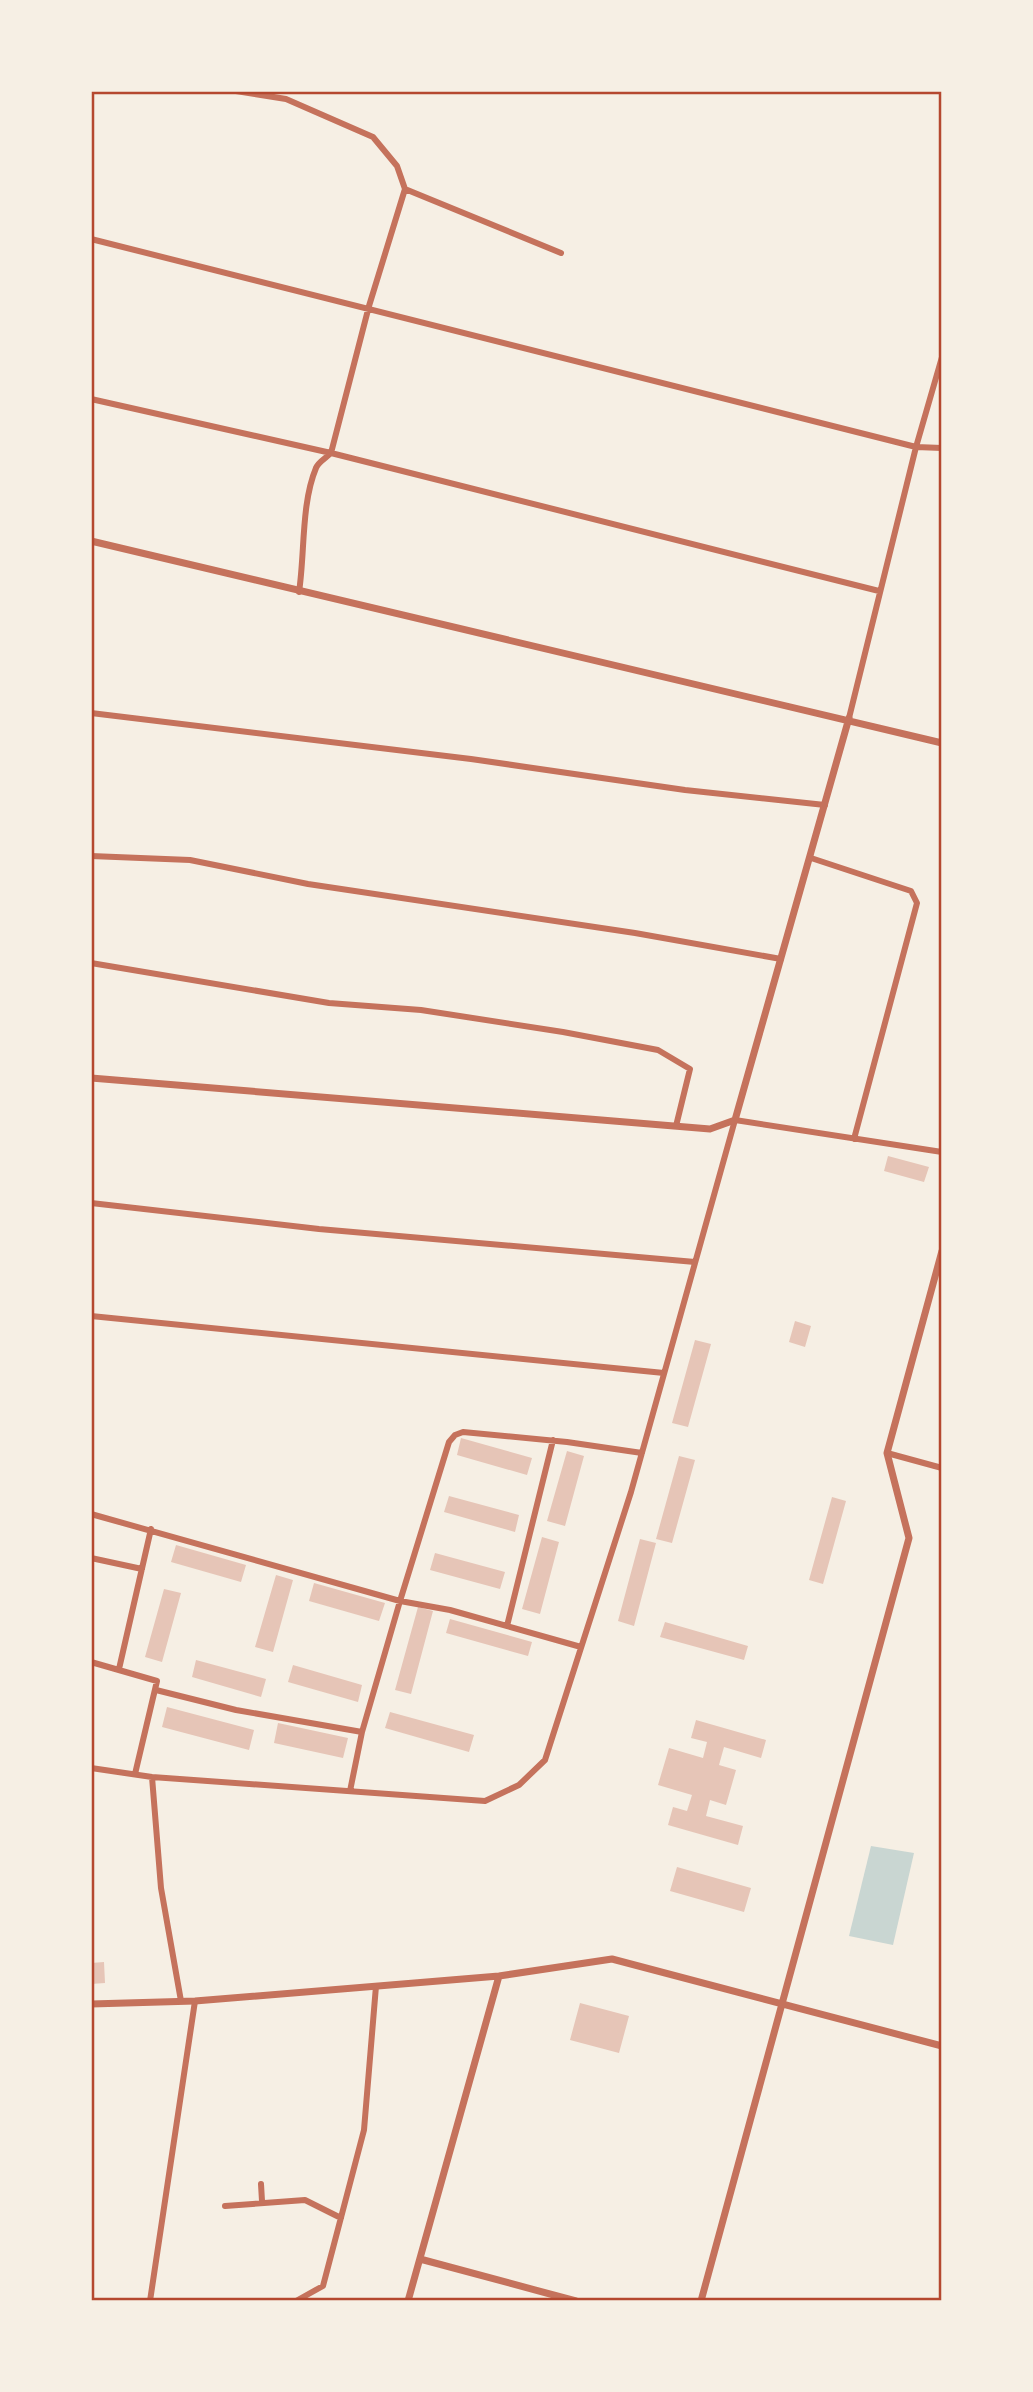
<svg xmlns="http://www.w3.org/2000/svg" width="1033" height="2392" viewBox="0 0 1033 2392" font-family="Manrope,sans-serif">
<rect width="100%" height="100%" fill="#f6efe4"/>
<path fill="#c9d6d2" d="M 871,1846 L 914,1853 L 893,1945 L 849,1936 Z"/>
<path fill="#e6c5b7" d="M 888,1156 L 929,1167 L 924,1182 L 884,1171 Z
M 795,1321 L 811,1326 L 805,1347 L 789,1342 Z
M 695,1340 L 711,1344 L 688,1427 L 672,1423 Z
M 461,1438 L 532,1458 L 527,1475 L 457,1455 Z
M 567,1451 L 584,1456 L 565,1526 L 547,1521 Z
M 679,1456 L 695,1460 L 672,1543 L 656,1539 Z
M 449,1496 L 519,1515 L 515,1532 L 444,1512 Z
M 832,1497 L 846,1501 L 823,1584 L 809,1580 Z
M 542,1537 L 559,1542 L 540,1614 L 522,1609 Z
M 640,1539 L 656,1543 L 634,1626 L 618,1621 Z
M 176,1545 L 246,1565 L 241,1582 L 171,1562 Z
M 435,1553 L 505,1572 L 500,1589 L 430,1570 Z
M 276,1575 L 293,1580 L 273,1652 L 255,1647 Z
M 314,1583 L 385,1603 L 379,1621 L 309,1601 Z
M 164,1589 L 181,1593 L 162,1662 L 145,1657 Z
M 418,1607 L 433,1611 L 411,1694 L 395,1690 Z
M 450,1619 L 532,1642 L 528,1656 L 446,1633 Z
M 665,1622 L 748,1646 L 744,1660 L 660,1637 Z
M 196,1660 L 266,1679 L 261,1697 L 192,1677 Z
M 293,1665 L 362,1685 L 358,1702 L 288,1682 Z
M 167,1707 L 254,1730 L 249,1750 L 162,1727 Z
M 390,1712 L 474,1735 L 469,1752 L 385,1728 Z
M 696,1720 L 766,1740 L 761,1758 L 724,1747 L 719,1765 L 736,1770 L 726,1805 L 710,1800 L 706,1816 L 743,1826 L 738,1845 L 668,1825 L 673,1807 L 687,1811 L 692,1795 L 658,1785 L 669,1748 L 703,1758 L 707,1742 L 691,1738 Z
M 278,1723 L 348,1738 L 343,1758 L 274,1743 Z
M 677,1867 L 751,1888 L 744,1912 L 670,1891 Z
M 104,1962 L 105,1983 L 91,1984 L 91,1963 Z
M 580,2003 L 629,2016 L 619,2053 L 570,2040 Z"/>
<g fill="none" stroke-linecap="round" stroke-linejoin="round">
<path stroke="#c5725c" stroke-width="6" d="M 236,91 L 286,99 L 373,137 L 397,166 L 405,189 L 561,253
M 91,239 C 367,306 641,379 916,447 L 942,448
M 91,399 L 331,453 L 879,591
M 299,592 C 305,553 301,504 316,468 C 318,462 326,458 331,453 L 369,306 L 405,189
M 91,713 L 471,759 L 685,790 L 825,805
M 849,718 L 916,447 L 942,357
M 91,856 L 190,860 L 308,884 L 635,933 L 781,959
M 811,858 L 911,891 L 917,903 L 854,1139
M 91,963 L 329,1003 L 421,1010 L 563,1032 L 658,1050 L 690,1069 L 676,1126
M 91,1203 L 319,1229 L 695,1262
M 91,1316 L 664,1373
M 887,1453 L 942,1468
M 91,1514 L 400,1601 L 362,1732 L 350,1791
M 91,1558 L 142,1569
M 507,1626 L 553,1440
M 581,1647 L 450,1610 L 400,1601 L 449,1442 L 455,1435 L 463,1432 L 567,1442 L 642,1453
M 91,1662 L 157,1681 L 135,1774
M 119,1669 L 151,1529
M 156,1690 L 236,1710 L 362,1732
M 91,1768 L 152,1777 L 485,1801 L 519,1785 L 545,1760 L 631,1492 L 735,1120 L 942,1152
M 152,1777 L 161,1888 L 181,2001
M 261,2184 L 262,2201
M 225,2206 L 305,2200 L 341,2218
M 150,2301 L 195,2001
M 296,2301 L 323,2286 L 364,2130 L 376,1986"/>
<path stroke="#c5725c" stroke-width="7" d="M 91,541 L 942,743
M 91,1078 L 710,1129 L 735,1120 L 849,718
M 91,2004 L 195,2001 L 499,1976 L 612,1959 L 942,2046
M 420,2259 L 576,2301
M 408,2301 L 499,1976
M 701,2301 L 909,1538 L 887,1453 L 942,1251"/>
</g>
<rect width="1033" height="2392" fill="none" stroke="#f6efe4" stroke-width="186"/>
<rect x="93" y="93" width="847" height="2206" fill="none" stroke="#b5482f" stroke-width="2.5"/>
</svg>
